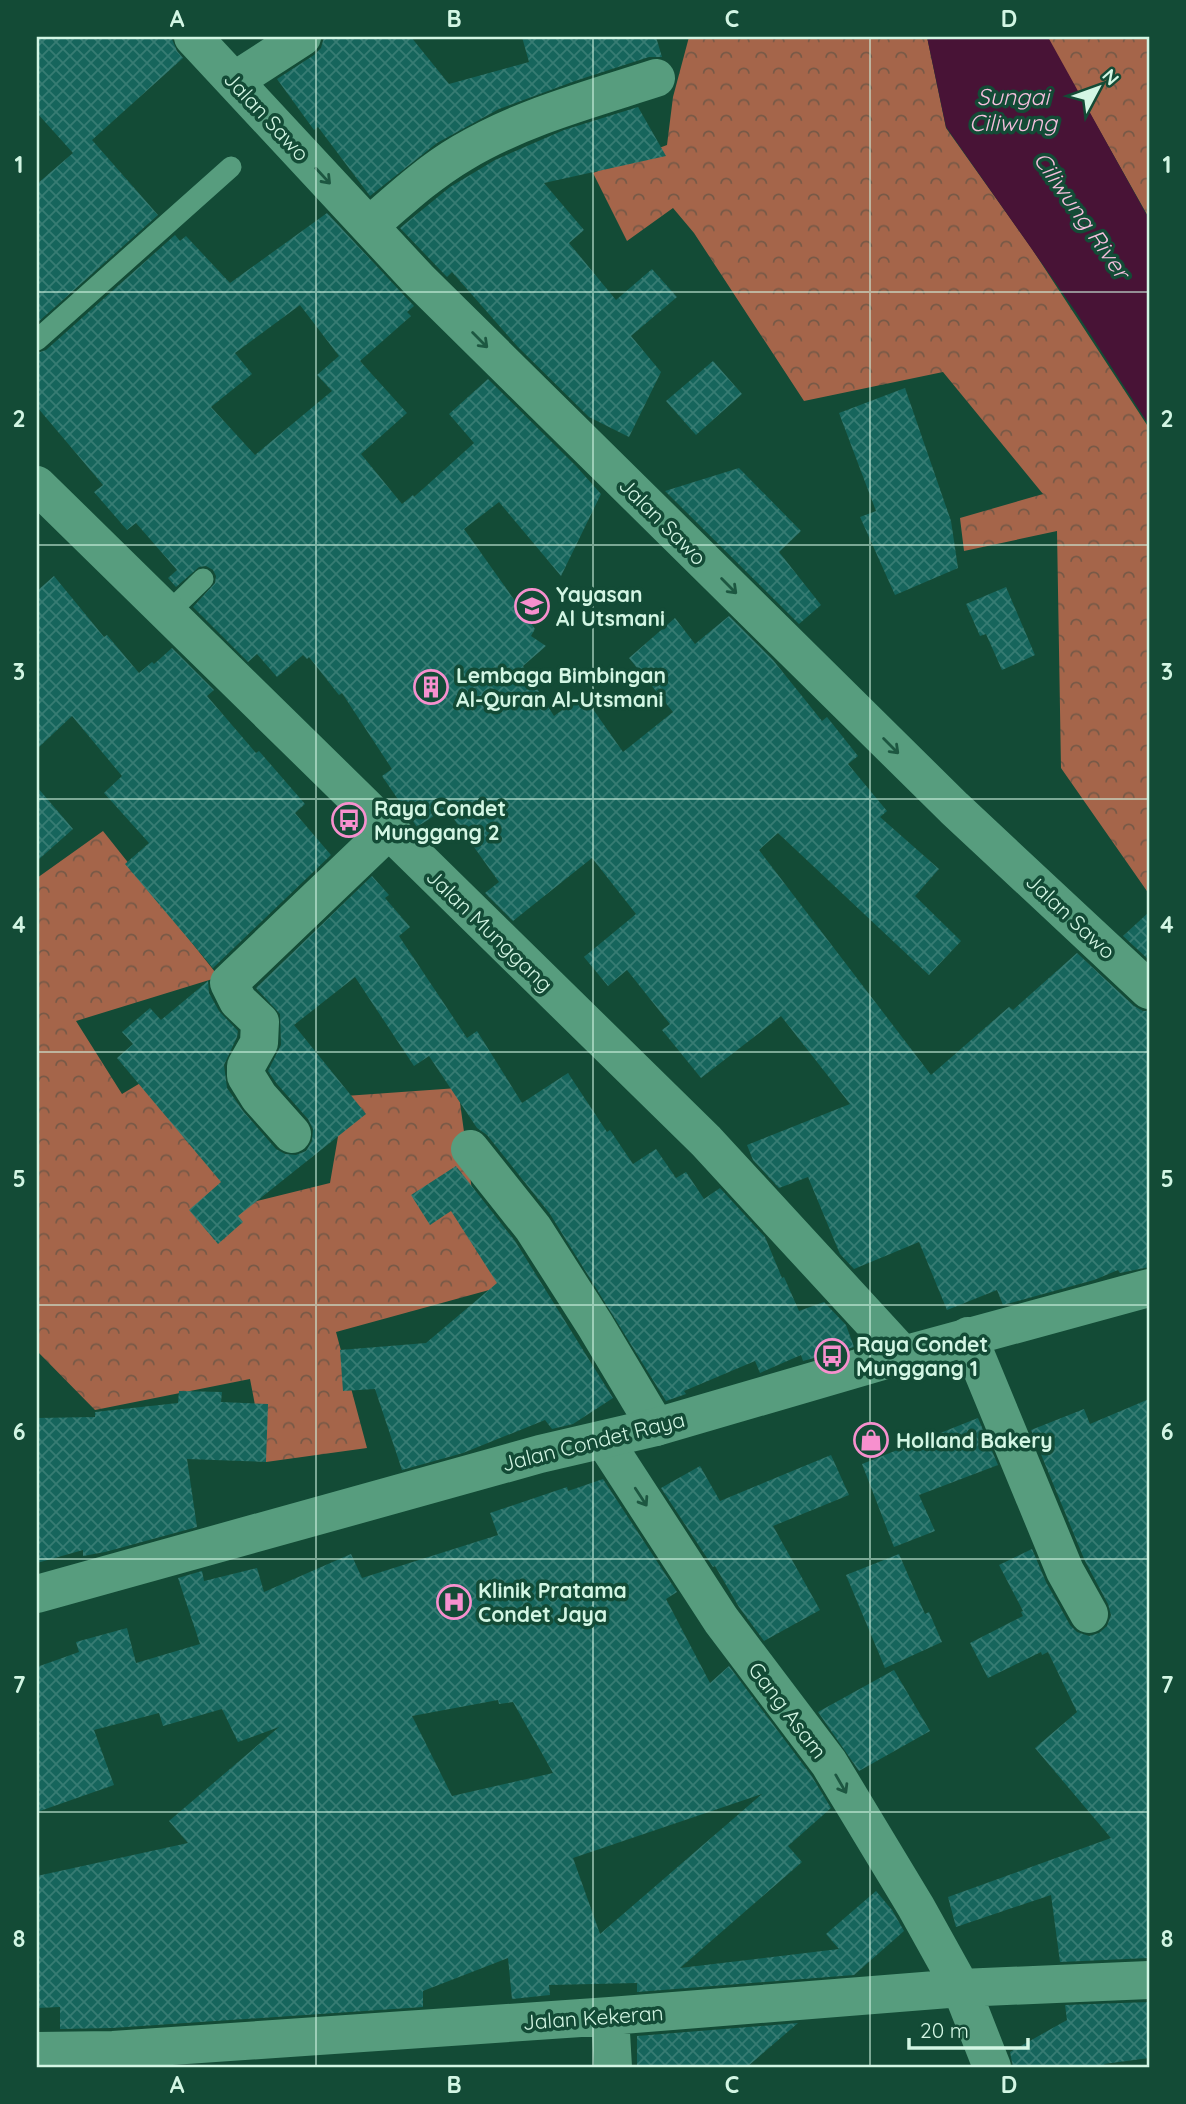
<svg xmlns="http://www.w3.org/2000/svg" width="1186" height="2104" viewBox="0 0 1186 2104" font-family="Quicksand,sans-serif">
<defs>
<pattern id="forest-crowns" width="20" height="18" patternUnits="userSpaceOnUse" patternTransform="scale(1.75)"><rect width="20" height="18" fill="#a5654a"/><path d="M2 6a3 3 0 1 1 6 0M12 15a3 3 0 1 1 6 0" fill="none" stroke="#775947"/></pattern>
<pattern id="building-cross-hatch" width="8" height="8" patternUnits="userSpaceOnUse" patternTransform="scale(1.75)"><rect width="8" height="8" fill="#16655c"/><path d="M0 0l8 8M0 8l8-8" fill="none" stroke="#377c73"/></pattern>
</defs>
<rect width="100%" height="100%" fill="#134b36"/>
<path fill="url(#forest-crowns)" d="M 689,37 L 927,37 L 946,128 L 1032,249 L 1149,428 L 1149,894 L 1061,768 L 1057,531 L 964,551 L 960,518 L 1043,494 L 943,372 L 804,401 L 694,233 L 673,208 L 627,241 L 593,173 L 667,145 L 673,97 Z
M 1048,37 L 1149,37 L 1149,218 L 1048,39 Z
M 103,831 L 219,977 L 76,1021 L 122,1094 L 167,1067 L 237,1206 L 330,1183 L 345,1096 L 458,1088 L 477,1227 L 500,1287 L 336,1332 L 367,1448 L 266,1462 L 250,1379 L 95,1410 L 37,1351 L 37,878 Z"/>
<path fill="#481336" d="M 927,37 L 1048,37 L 1149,219 L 1149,425 L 1076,312 L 946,127 Z"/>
<path fill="url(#building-cross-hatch)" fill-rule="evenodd" d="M 37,37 L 171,37 L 177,51 L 183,58 L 92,140 L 158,215 L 37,323 L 37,184 L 73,153 L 37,113 Z
M 324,37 L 411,37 L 449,84 L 529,62 L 522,37 L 656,37 L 662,57 L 649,57 L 575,81 L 499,109 L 437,143 L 370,196 L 318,127 L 314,130 L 277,79 L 314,55 L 321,48 Z
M 638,107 L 666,156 L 544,183 L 584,230 L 569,243 L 616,300 L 652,269 L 677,297 L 631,336 L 661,372 L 629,437 L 589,417 L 518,347 L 452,272 L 447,277 L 400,228 L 450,187 L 495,160 L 564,130 Z
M 327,213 L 414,306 L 407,312 L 411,316 L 360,361 L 407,413 L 361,454 L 402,504 L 413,495 L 414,497 L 474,443 L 449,414 L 488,379 L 576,466 L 601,494 L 561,576 L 499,502 L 464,529 L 535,629 L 531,636 L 546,646 L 523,666 L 554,716 L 583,695 L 623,752 L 673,712 L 629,658 L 675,618 L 695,644 L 729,616 L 773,660 L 822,721 L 827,717 L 858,756 L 848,764 L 887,811 L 880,817 L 939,869 L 915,896 L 961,941 L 929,975 L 778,833 L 759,850 L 931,1075 L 1009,1007 L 1013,1010 L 1077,953 L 1134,1006 L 1143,1011 L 1149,1011 L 1149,1267 L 1120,1273 L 1118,1270 L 1094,1280 L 1003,1305 L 997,1290 L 947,1310 L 919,1242 L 854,1269 L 840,1254 L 808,1177 L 779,1188 L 753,1160 L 747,1145 L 850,1104 L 781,1016 L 701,1078 L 662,1030 L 670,1024 L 627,970 L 608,986 L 584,957 L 636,914 L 592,858 L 513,921 L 485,893 L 499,882 L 446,808 L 417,827 L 382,776 L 392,769 L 342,693 L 339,695 L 309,657 L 307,659 L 303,655 L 277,677 L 257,654 L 248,662 L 193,607 L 215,583 L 216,576 L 213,570 L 206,566 L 199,567 L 176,587 L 168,578 L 177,570 L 136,523 L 127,530 L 94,492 L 103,485 L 37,407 L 37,353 L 46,350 L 175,235 L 180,241 L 186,236 L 230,283 ZM 300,305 L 339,356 L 317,375 L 332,391 L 255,455 L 211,407 L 252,374 L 235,353 Z
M 713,361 L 742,394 L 696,435 L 666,401 Z
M 905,388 L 951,521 L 958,568 L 895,595 L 860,517 L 876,511 L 839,413 Z
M 739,468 L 801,531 L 779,552 L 821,605 L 799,624 L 665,491 Z
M 54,576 L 104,637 L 107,635 L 139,673 L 152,662 L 154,664 L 172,648 L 214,690 L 207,696 L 256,753 L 259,751 L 305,804 L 295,813 L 331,855 L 213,968 L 125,864 L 149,843 L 104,793 L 122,776 L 72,716 L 37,749 L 37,591 Z
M 1006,587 L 1035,655 L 1002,670 L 986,634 L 980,636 L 966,604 Z
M 37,787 L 73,829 L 37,861 Z
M 372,876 L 389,895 L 385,898 L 410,927 L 399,936 L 467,1038 L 477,1031 L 522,1103 L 568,1073 L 607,1132 L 610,1130 L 633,1164 L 656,1149 L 676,1178 L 686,1172 L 704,1199 L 720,1188 L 765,1237 L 782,1278 L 784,1277 L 799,1311 L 824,1302 L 846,1325 L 854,1347 L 803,1361 L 801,1355 L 760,1373 L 755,1361 L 684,1391 L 686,1394 L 666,1401 L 550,1214 L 487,1135 L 477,1128 L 429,1056 L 414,1066 L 355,977 L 294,1025 L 366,1114 L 238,1216 L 243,1222 L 218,1244 L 189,1210 L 221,1182 L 117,1058 L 133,1044 L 122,1032 L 150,1008 L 161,1020 L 208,981 L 209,993 L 219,1011 L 238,1031 L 237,1037 L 224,1065 L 227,1088 L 243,1111 L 276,1149 L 285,1154 L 296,1155 L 306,1151 L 312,1141 L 313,1129 L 308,1119 L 277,1084 L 268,1071 L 281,1045 L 280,1014 L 256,988 Z
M 1149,912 L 1149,960 L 1123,936 Z
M 456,1166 L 515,1241 L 613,1398 L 573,1424 L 552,1429 L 545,1420 L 463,1453 L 402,1470 L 375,1389 L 343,1391 L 340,1350 L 426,1343 L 497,1283 L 451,1211 L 430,1225 L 411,1195 Z
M 179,1391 L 222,1392 L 221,1402 L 268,1404 L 266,1462 L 187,1459 L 197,1527 L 105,1552 L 83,1556 L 83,1550 L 37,1563 L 37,1418 L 95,1417 L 95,1412 L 178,1403 Z
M 1149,1399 L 1149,1958 L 1060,1962 L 1051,1895 L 956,1927 L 948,1897 L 1111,1838 L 1035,1748 L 1077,1712 L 1048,1652 L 1042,1655 L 1041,1652 L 988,1678 L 970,1643 L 1023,1616 L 1021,1612 L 1023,1611 L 999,1565 L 1032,1549 L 1046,1582 L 1070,1625 L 1077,1632 L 1089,1636 L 1099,1633 L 1107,1626 L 1111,1615 L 1108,1604 L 1085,1561 L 1031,1430 L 1084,1409 L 1090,1424 Z
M 978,1418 L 998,1465 L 919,1495 L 935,1531 L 894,1547 L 862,1464 Z
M 831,1455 L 849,1495 L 773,1526 L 820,1610 L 764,1641 L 739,1607 L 715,1566 L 713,1567 L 661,1488 L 700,1466 L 720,1501 Z
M 603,1479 L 677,1592 L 666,1599 L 710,1683 L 729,1666 L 811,1775 L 831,1808 L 788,1846 L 802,1862 L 680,1968 L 839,1949 L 826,1934 L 876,1891 L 892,1910 L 904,1931 L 854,1975 L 637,1992 L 637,1983 L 549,1985 L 550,1995 L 512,1999 L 508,1958 L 423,1991 L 423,2007 L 112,2028 L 60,2029 L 60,2007 L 37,2008 L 37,1876 L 188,1843 L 169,1821 L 279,1727 L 238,1742 L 222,1709 L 163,1726 L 159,1713 L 94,1730 L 114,1785 L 37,1812 L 37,1667 L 79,1652 L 76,1642 L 127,1628 L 136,1663 L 200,1644 L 178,1578 L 202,1571 L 204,1581 L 257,1568 L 264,1592 L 351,1554 L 362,1578 L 498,1535 L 490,1513 L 567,1487 L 568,1491 ZM 498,1700 L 499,1704 L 513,1702 L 553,1773 L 452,1796 L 412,1716 ZM 762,1794 L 600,1934 L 573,1858 Z
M 899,1554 L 925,1614 L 929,1612 L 942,1642 L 885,1668 L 846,1575 Z
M 894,1670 L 930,1731 L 859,1771 L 818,1712 Z
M 1149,2002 L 1149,2058 L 1104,2064 L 1106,2067 L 1013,2067 L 1010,2052 L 1067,2020 L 1065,2005 Z
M 798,2023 L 747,2067 L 637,2067 L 637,2036 Z"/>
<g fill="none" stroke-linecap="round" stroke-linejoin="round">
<path stroke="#579d7e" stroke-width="21" d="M 37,340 L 231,167
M 168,613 L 203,579"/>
<path stroke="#579d7e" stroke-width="38" d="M 193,37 L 418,279 L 954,808 L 1149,990
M 234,81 L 302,37
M 369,226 C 399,200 428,173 462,153 C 522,117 591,99 656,78
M 292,1134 L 259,1097 L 246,1076 L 246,1066 L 259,1043 L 260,1022 L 238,1001 L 229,983 L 389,830
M 470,1149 L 533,1228 L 595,1325 L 656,1427
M 968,1336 L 1065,1571 L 1089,1614
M 604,1440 L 721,1620 L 829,1763 L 916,1907 L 961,1988 L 992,2067
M 610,2016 L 613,2067
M 37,2051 L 113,2050 L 610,2016 L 961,1988 L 1149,1980"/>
<path stroke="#579d7e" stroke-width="38" d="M 37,485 L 706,1141 L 903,1355
M 37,1594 L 540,1454 L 656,1427 L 903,1355 L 1149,1288"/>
</g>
<defs><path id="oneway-shaft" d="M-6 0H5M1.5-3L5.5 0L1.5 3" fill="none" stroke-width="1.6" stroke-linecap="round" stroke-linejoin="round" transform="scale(1.75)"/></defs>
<g stroke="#1d5741">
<use href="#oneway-shaft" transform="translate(323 176) rotate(47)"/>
<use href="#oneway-shaft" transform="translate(480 340) rotate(45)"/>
<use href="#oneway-shaft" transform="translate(729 586) rotate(45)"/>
<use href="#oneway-shaft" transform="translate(891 746) rotate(45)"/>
<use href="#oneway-shaft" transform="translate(641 1497) rotate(57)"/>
<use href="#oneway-shaft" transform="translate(841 1784) rotate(60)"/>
</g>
<path fill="none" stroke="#d3f6e4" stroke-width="2" stroke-opacity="0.55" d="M 316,37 L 316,2067M 593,37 L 593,2067M 870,37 L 870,2067M 37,292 L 1149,292M 37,545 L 1149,545M 37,799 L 1149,799M 37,1052 L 1149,1052M 37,1305 L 1149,1305M 37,1559 L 1149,1559M 37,1812 L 1149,1812"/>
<defs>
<g id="school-ring" transform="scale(1.75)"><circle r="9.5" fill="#134b36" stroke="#f790ce" stroke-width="1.5"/><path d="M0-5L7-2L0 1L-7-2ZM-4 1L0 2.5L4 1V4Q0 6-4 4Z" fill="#f790ce"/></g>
<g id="building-ring" transform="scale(1.75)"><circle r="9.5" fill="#134b36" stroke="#f790ce" stroke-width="1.5"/><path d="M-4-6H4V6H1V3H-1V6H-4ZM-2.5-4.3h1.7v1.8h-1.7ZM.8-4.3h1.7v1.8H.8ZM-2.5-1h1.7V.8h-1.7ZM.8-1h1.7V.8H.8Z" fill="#f790ce"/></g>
<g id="bus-ring" transform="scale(1.75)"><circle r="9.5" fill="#134b36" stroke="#f790ce" stroke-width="1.5"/><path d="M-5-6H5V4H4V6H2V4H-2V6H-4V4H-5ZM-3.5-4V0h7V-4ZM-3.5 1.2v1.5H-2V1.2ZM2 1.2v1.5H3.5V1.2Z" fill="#f790ce"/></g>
<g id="shop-ring" transform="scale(1.75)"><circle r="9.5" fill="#134b36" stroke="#f790ce" stroke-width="1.5"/><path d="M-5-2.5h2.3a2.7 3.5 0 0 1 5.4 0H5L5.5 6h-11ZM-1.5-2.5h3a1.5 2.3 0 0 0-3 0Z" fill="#f790ce"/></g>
<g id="hospital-ring" transform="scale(1.75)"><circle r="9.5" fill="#134b36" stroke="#f790ce" stroke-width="1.5"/><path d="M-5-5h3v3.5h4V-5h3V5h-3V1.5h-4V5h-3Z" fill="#f790ce"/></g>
</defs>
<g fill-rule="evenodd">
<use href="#school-ring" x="532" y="606"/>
<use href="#building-ring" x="431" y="687"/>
<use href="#bus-ring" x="349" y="820"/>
<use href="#bus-ring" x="832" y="1356"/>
<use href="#shop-ring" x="871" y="1440"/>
<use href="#hospital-ring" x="454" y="1602"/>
</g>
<g text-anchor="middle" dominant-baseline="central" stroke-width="7" stroke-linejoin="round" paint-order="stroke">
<g font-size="21" fill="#d3f6e4" stroke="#134b36">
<text transform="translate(267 116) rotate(47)">Jalan Sawo</text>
<text transform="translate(663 521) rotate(45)">Jalan Sawo</text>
<text transform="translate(1071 916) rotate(43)">Jalan Sawo</text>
<text transform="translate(490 930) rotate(44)">Jalan Munggang</text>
<text transform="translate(593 1441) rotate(-14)">Jalan Condet Raya</text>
<text transform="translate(788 1710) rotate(53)">Gang Asam</text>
<text transform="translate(593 2017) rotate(-4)">Jalan Kekeran</text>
</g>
<g font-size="21" font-weight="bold" fill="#d3f6e4" stroke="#134b36" text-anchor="start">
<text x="556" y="594">Yayasan<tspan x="556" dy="24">Al Utsmani</tspan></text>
<text x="456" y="675">Lembaga Bimbingan<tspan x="456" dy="24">Al-Quran Al-Utsmani</tspan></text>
<text x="374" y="808">Raya Condet<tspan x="374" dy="24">Munggang 2</tspan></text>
<text x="856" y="1344">Raya Condet<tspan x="856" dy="24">Munggang 1</tspan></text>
<text x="896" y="1440">Holland Bakery</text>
<text x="478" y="1590">Klinik Pratama<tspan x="478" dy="24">Condet Jaya</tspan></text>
</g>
<g font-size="23" font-style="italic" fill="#f5bfdd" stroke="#134b36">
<text x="1013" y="96">Sungai<tspan x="1013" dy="26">Ciliwung</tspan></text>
<text transform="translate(1082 215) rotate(55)">Ciliwung River</text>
</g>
</g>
<rect width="1186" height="2104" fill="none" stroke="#134b36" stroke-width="77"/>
<g transform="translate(1098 88) rotate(49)" stroke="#134b36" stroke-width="5" paint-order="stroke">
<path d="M0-5L12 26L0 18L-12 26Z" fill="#d3f6e4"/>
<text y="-10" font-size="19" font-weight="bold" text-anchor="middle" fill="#d3f6e4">N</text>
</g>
<path d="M909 2038v10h119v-10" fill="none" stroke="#d3f6e4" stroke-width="3.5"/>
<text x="920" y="2038" font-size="21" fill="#d3f6e4" stroke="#134b36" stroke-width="5" paint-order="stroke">20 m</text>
<rect x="38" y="38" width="1110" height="2028" fill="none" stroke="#d3f6e4" stroke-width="2.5"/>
<g font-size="23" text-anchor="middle" font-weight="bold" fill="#d3f6e4">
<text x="177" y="27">A</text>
<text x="454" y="27">B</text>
<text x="732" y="27">C</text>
<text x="1009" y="27">D</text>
<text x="19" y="173">1</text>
<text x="1167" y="173">1</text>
<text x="19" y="427">2</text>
<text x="1167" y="427">2</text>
<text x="19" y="680">3</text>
<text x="1167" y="680">3</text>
<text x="19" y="933">4</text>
<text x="1167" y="933">4</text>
<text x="19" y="1187">5</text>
<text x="1167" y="1187">5</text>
<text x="19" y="1440">6</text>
<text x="1167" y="1440">6</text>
<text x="19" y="1693">7</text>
<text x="1167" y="1693">7</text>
<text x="19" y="1947">8</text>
<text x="1167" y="1947">8</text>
<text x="177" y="2093">A</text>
<text x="454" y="2093">B</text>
<text x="732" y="2093">C</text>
<text x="1009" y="2093">D</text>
</g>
</svg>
